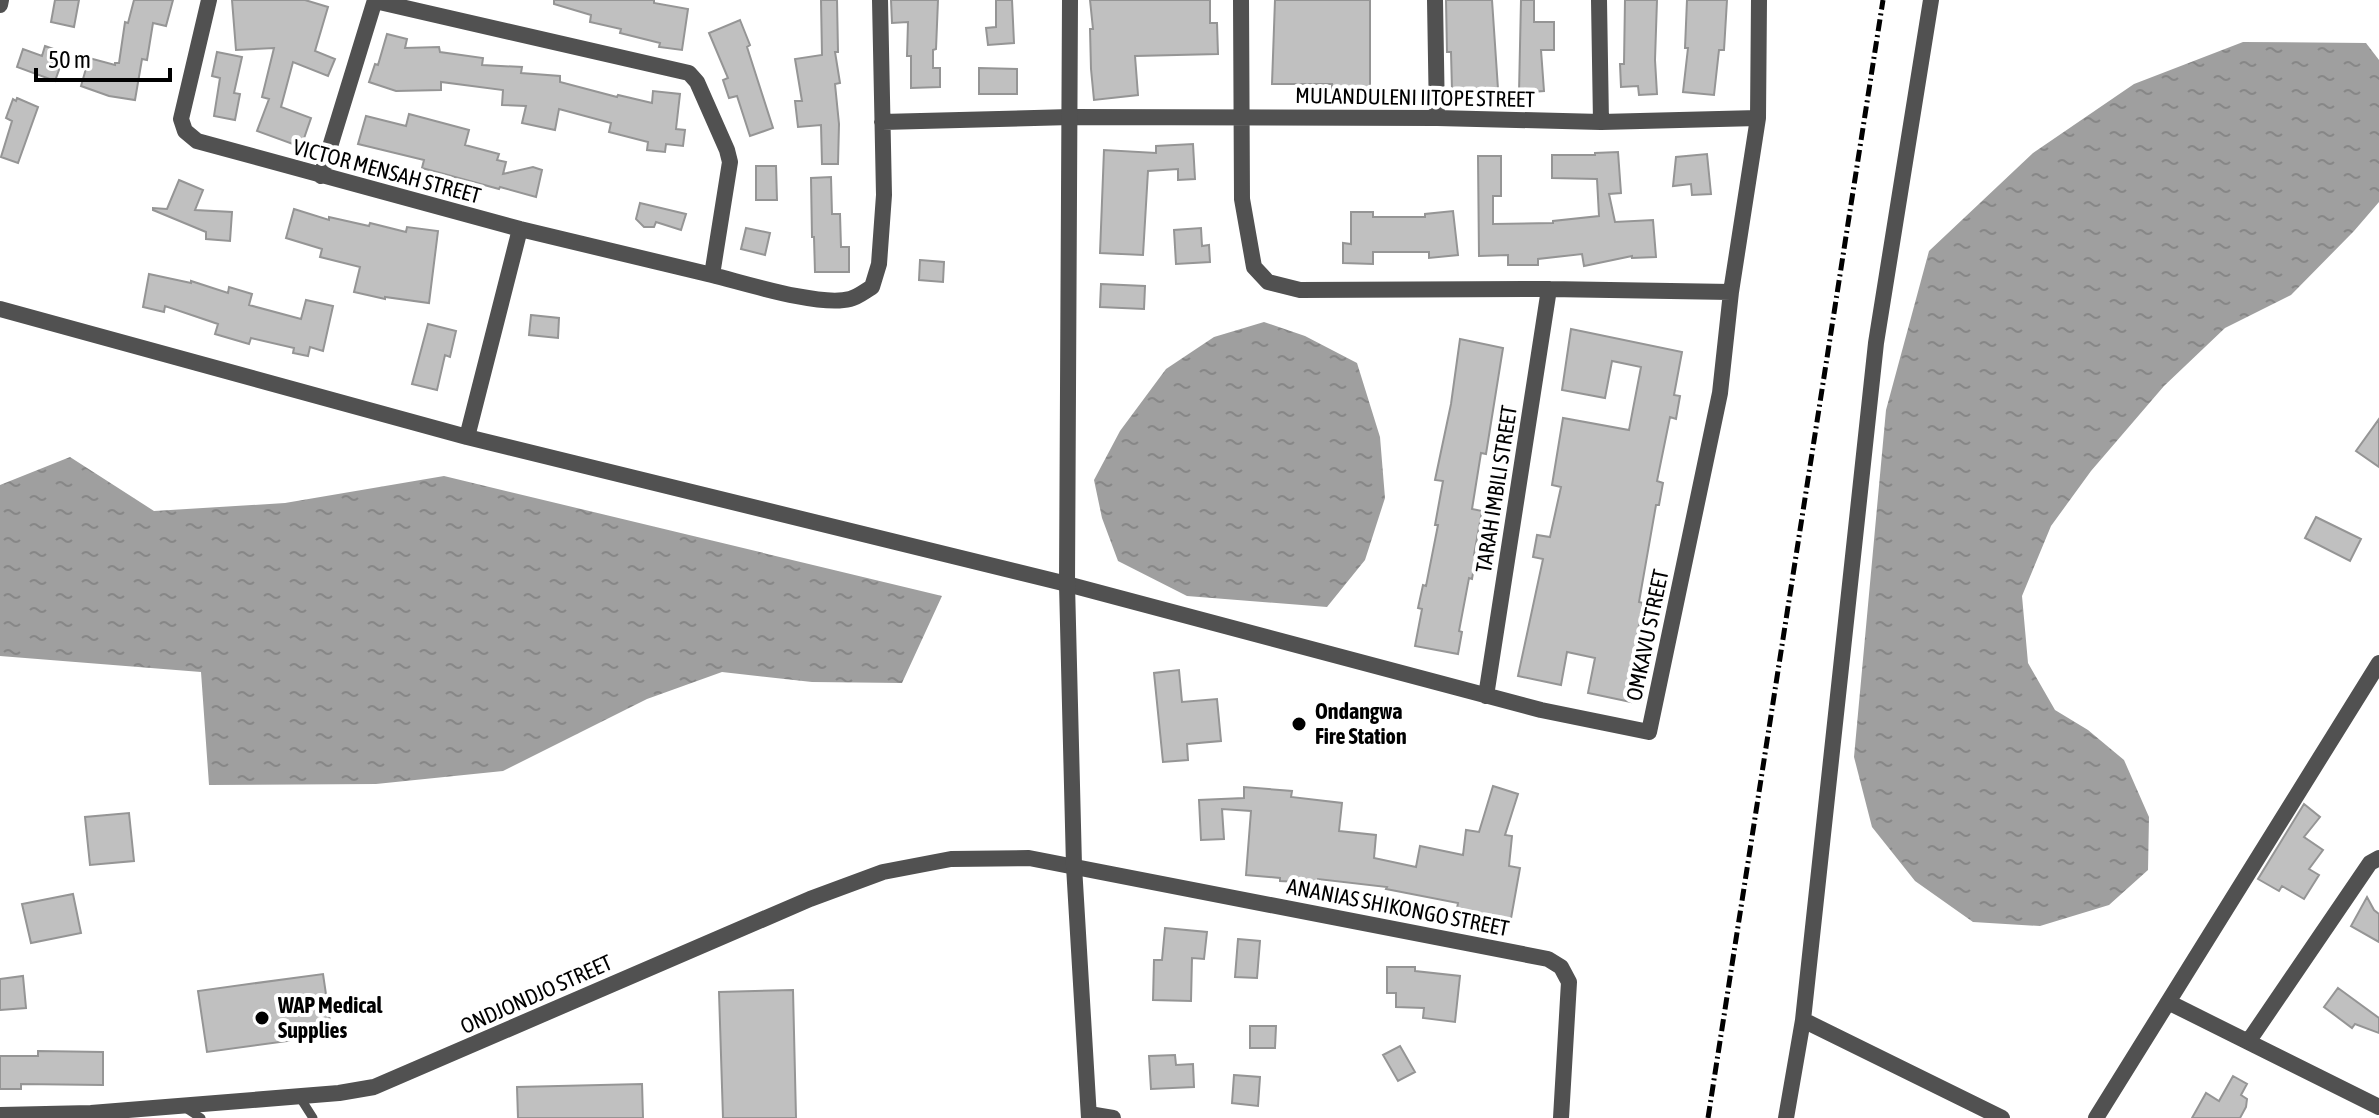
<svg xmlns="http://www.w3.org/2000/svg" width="2379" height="1118" viewBox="0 0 2379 1118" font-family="'Asap Condensed',sans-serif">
<defs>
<pattern id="water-ripples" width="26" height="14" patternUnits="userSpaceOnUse" patternTransform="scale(2)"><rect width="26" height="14" fill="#9f9f9f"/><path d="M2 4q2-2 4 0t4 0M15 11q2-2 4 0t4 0" fill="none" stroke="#878787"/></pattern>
</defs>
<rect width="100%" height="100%" fill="#fff"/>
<path fill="url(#water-ripples)" d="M 2243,42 L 2366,43 L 2379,60 L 2379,202 L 2354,231 L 2291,295 L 2225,328 L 2164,386 L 2091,471 L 2051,526 L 2022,596 L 2028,663 L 2055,710 L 2088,730 L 2124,760 L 2149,817 L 2148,870 L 2109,905 L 2040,926 L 1973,922 L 1915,881 L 1872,827 L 1854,757 L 1886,410 L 1929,251 L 2033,153 L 2134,84 Z
M 1264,322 L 1305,336 L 1357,363 L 1380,437 L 1385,498 L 1365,560 L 1327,607 L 1187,596 L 1118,561 L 1102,518 L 1094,480 L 1120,431 L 1166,369 L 1214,337 Z
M 70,457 L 154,511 L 285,503 L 444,476 L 942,596 L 902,683 L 812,682 L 722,672 L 647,699 L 503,771 L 376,784 L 209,785 L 201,672 L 0,656 L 0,485 Z"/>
<path fill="#c0c0c0" stroke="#959595" stroke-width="2" d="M 55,0 L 79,0 L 74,27 L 51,22 Z
M 134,0 L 173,0 L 166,26 L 153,23 L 147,60 L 142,59 L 135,100 L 109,96 L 81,86 L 89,58 L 115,65 L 115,63 L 119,63 L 125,22 L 128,23 Z
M 232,0 L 305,0 L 328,7 L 315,51 L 335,59 L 328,76 L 293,62 L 281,107 L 311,118 L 301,147 L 257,131 L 269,99 L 262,97 L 274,48 L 236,50 Z
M 554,0 L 654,0 L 654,3 L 688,9 L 682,50 L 659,47 L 660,43 L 620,33 L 621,29 L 590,22 L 591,15 L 554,4 Z
M 821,0 L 837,0 L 838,52 L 835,52 L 840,83 L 835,84 L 839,124 L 838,164 L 822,164 L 821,125 L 798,127 L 795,101 L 802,101 L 795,59 L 822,55 Z
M 891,0 L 938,0 L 936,49 L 933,50 L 933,68 L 940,68 L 940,87 L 911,88 L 911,56 L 907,56 L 908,22 L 892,23 Z
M 996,0 L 1012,0 L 1014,43 L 988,45 L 986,28 L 996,27 Z
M 1090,0 L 1210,0 L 1210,23 L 1217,23 L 1218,54 L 1135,56 L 1138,95 L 1094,100 L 1091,69 L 1090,29 L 1093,29 Z
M 1275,0 L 1370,0 L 1370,94 L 1332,93 L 1332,84 L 1272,84 Z
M 1446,0 L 1492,0 L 1498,89 L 1452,90 L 1451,52 L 1447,52 Z
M 1521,0 L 1534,0 L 1534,22 L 1554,22 L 1554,50 L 1541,50 L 1544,91 L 1519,93 Z
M 1625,0 L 1657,0 L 1655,60 L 1657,94 L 1639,95 L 1638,86 L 1621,87 L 1620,64 L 1624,64 Z
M 1687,0 L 1727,0 L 1724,50 L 1719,50 L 1714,95 L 1683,92 L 1688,48 L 1685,48 Z
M 740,20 L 750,45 L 747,47 L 773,128 L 750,136 L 737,96 L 729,98 L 723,80 L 728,78 L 709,33 Z
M 387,34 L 407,39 L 405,48 L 439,47 L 440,52 L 483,58 L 482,65 L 522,67 L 521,73 L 560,76 L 560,82 L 617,97 L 618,95 L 652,103 L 653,91 L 680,94 L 676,129 L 685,130 L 683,146 L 666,144 L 665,152 L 647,150 L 648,142 L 609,132 L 611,123 L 559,109 L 555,130 L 522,123 L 526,106 L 502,105 L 503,90 L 441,82 L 441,90 L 396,91 L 369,82 L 375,64 L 378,65 Z
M 45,46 L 65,53 L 55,81 L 17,67 L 23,49 L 42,56 Z
M 217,52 L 242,57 L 234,93 L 240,94 L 235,120 L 214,116 L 220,78 L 212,76 Z
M 979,68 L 1017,69 L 1017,94 L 979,94 Z
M 17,98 L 38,107 L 18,163 L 1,157 L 12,121 L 6,118 L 13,99 L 16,101 Z
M 409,114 L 469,130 L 465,145 L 499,154 L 497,160 L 506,162 L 503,174 L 533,167 L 542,170 L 536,197 L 500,187 L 499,189 L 422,168 L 424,160 L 358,144 L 366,116 L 406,126 Z
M 1193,144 L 1195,179 L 1178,180 L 1178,169 L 1148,171 L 1143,255 L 1100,253 L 1104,150 L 1156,153 L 1156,146 Z
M 1618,152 L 1621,193 L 1609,194 L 1615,222 L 1653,220 L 1656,257 L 1632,258 L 1632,256 L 1584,266 L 1582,254 L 1538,259 L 1538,265 L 1508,265 L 1508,255 L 1479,256 L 1478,156 L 1501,156 L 1501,196 L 1493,196 L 1493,224 L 1553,223 L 1553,221 L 1599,216 L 1597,179 L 1552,178 L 1552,155 L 1595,155 L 1595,153 Z
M 1707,154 L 1711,194 L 1692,195 L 1691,184 L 1673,186 L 1676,157 Z
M 756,166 L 776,166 L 777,200 L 756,200 Z
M 831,177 L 832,214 L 840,214 L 841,247 L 849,247 L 849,272 L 815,272 L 814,237 L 812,237 L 811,178 Z
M 179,180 L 203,190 L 195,210 L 232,212 L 230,241 L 206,239 L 206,232 L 153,210 L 153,208 L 167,209 Z
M 640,203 L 686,214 L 681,230 L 656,222 L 654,227 L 644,227 L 636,219 Z
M 294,209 L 329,220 L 329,217 L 369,226 L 370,223 L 406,232 L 407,227 L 438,231 L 429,303 L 385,297 L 385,299 L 354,292 L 360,267 L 320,257 L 322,249 L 286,238 Z
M 1453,211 L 1458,255 L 1429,258 L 1429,252 L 1373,252 L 1373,264 L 1343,263 L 1343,243 L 1351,244 L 1351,212 L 1373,212 L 1373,217 L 1425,217 L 1425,214 Z
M 746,228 L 770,233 L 765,255 L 741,249 Z
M 1201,228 L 1202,246 L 1209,245 L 1210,262 L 1176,264 L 1174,230 Z
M 920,260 L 944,262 L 943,282 L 919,280 Z
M 149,274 L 191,283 L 191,281 L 228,293 L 229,287 L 252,294 L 249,305 L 301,319 L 306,300 L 333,306 L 323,351 L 310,347 L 308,356 L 293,353 L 294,348 L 251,338 L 249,344 L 215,334 L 218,324 L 165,306 L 164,312 L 143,307 Z
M 1101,284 L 1145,286 L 1144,309 L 1100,307 Z
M 531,315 L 559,318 L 558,338 L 529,335 Z
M 428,324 L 456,331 L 450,357 L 445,355 L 437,390 L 412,384 Z
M 1571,329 L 1682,352 L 1674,395 L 1680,396 L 1676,419 L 1670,417 L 1657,481 L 1663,483 L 1659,505 L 1656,505 L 1639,602 L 1643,603 L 1636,642 L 1639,643 L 1632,678 L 1636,679 L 1631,702 L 1588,693 L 1595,658 L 1567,652 L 1561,685 L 1518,676 L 1543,559 L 1533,557 L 1537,535 L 1550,537 L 1561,487 L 1552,485 L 1563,418 L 1629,430 L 1641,367 L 1612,361 L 1605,398 L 1562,390 Z
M 1460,339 L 1503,348 L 1486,454 L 1481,453 L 1472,509 L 1482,511 L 1474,555 L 1476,556 L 1472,579 L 1469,578 L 1459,631 L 1462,632 L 1458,654 L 1415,646 L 1422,609 L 1418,608 L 1423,585 L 1426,586 L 1438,525 L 1435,525 L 1443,481 L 1435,480 L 1451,404 Z
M 2379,419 L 2379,467 L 2356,451 Z
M 2316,517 L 2361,539 L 2350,561 L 2305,538 Z
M 1179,670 L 1182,702 L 1217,699 L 1221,741 L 1187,744 L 1188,760 L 1163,762 L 1154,673 Z
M 1493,786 L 1518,794 L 1505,835 L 1512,836 L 1509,866 L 1520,868 L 1510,924 L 1456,914 L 1458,903 L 1386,889 L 1387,887 L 1318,879 L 1317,883 L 1280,881 L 1280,878 L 1246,875 L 1251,811 L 1222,809 L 1224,839 L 1201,840 L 1199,800 L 1244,798 L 1244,787 L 1292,791 L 1291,797 L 1342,803 L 1339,831 L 1376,835 L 1374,858 L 1416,867 L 1420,846 L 1463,855 L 1466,830 L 1479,832 Z
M 2304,804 L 2320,817 L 2304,837 L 2323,850 L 2309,869 L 2319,875 L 2304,899 L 2282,886 L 2279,891 L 2258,879 Z
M 129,813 L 134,861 L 90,865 L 85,817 Z
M 73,894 L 81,933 L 31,943 L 22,904 Z
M 2367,897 L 2374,910 L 2379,914 L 2379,942 L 2351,926 Z
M 1165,928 L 1207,932 L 1204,959 L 1192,958 L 1191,1001 L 1153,1000 L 1154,960 L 1162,960 Z
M 1238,939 L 1260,941 L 1257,978 L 1235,977 Z
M 1387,967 L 1415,967 L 1415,971 L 1460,976 L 1455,1022 L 1423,1018 L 1424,1008 L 1396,1007 L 1396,993 L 1387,993 Z
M 323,974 L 332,1035 L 207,1052 L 198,991 Z
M 23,976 L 26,1008 L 0,1010 L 0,979 Z
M 2338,988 L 2379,1018 L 2379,1033 L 2355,1024 L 2352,1028 L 2324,1007 Z
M 793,990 L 796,1118 L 723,1118 L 719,992 Z
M 1250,1026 L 1276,1026 L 1275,1048 L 1250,1048 Z
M 1400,1046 L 1415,1072 L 1398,1081 L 1383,1055 Z
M 38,1051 L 103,1052 L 103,1085 L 21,1084 L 21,1089 L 0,1089 L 0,1056 L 38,1056 Z
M 1175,1055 L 1176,1065 L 1193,1064 L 1194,1087 L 1151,1089 L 1149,1056 Z
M 1234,1075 L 1260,1077 L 1258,1106 L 1232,1103 Z
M 2233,1076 L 2247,1084 L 2241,1095 L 2247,1099 L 2246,1107 L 2240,1118 L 2192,1118 L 2206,1093 L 2219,1101 Z
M 642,1084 L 643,1118 L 518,1118 L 517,1087 Z"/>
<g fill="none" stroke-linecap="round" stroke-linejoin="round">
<path stroke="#515151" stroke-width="9" d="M 299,1096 L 313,1118
M 184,1107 L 201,1118"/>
<path stroke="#515151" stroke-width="16" d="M 209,0 L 181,119 L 185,131 L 197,141 L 520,229 L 712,275
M 1241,0 L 1242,199 L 1254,267 L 1268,282 L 1300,290 L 1549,289 L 1731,292
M 1435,0 L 1437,118
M 1599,0 L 1601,122
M 375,1 L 689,73 L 697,82 L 727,150 L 730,162 L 712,275 C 745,283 819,307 850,299 C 858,297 865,291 872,287 L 879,264 L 884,195 L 880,0
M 0,5 L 1,0
M 882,122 L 1071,117 L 1437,118 L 1601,122 L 1758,118
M 321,176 L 375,0
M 0,309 L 467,437 L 1067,584 L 1541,710 L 1649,732 L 1720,393 L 1731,292 L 1758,118 L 1759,0
M 467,437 L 520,229
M 1486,696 L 1549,289
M 2168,1002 L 2379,1107
M 1803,1020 L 2002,1118
M 2248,1042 L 2370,863 L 2379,858
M 1089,1114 L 1113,1118
M 0,1115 L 91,1113 L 339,1093 L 374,1087 L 810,899 L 883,872 L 951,859 L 1029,858 L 1548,959 L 1561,967 L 1569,982 L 1561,1118
M 1786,1118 L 1803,1020 L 1876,343 L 1931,0
M 2096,1118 L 2379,663"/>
<path stroke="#515151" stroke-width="16" d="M 1070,0 L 1067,584 L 1074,866 L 1089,1118"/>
<path stroke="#000" stroke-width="5" stroke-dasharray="12 4 2 4" stroke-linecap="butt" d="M 1708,1118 L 1883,0"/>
</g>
<g fill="#000" stroke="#fff" stroke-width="3">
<circle cx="1299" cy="724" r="8"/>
<circle cx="262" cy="1018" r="8"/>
</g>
<g text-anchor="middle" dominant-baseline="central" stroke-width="8" stroke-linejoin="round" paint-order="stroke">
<g font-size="22" fill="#000" stroke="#fff">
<text transform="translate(1415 97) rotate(1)">MULANDULENI IITOPE STREET</text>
<text transform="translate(387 171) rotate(15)">VICTOR MENSAH STREET</text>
<text transform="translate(1496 489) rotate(-81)">TARAH IMBILI STREET</text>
<text transform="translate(1647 635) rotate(-78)">OMKAVU STREET</text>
<text transform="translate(1398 907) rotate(11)">ANANIAS SHIKONGO STREET</text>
<text transform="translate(536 994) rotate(-24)">ONDJONDJO STREET</text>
</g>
<g font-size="22" font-weight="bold" fill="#000" stroke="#fff" text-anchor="start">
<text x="1315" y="711">Ondangwa<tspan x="1315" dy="25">Fire Station</tspan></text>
<text x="278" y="1005">WAP Medical<tspan x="278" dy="25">Supplies</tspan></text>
</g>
</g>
<path d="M36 68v12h134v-12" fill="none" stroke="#000000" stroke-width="4"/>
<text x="48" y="68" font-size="24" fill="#000000" stroke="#ffffff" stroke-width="6" paint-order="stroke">50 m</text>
</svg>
